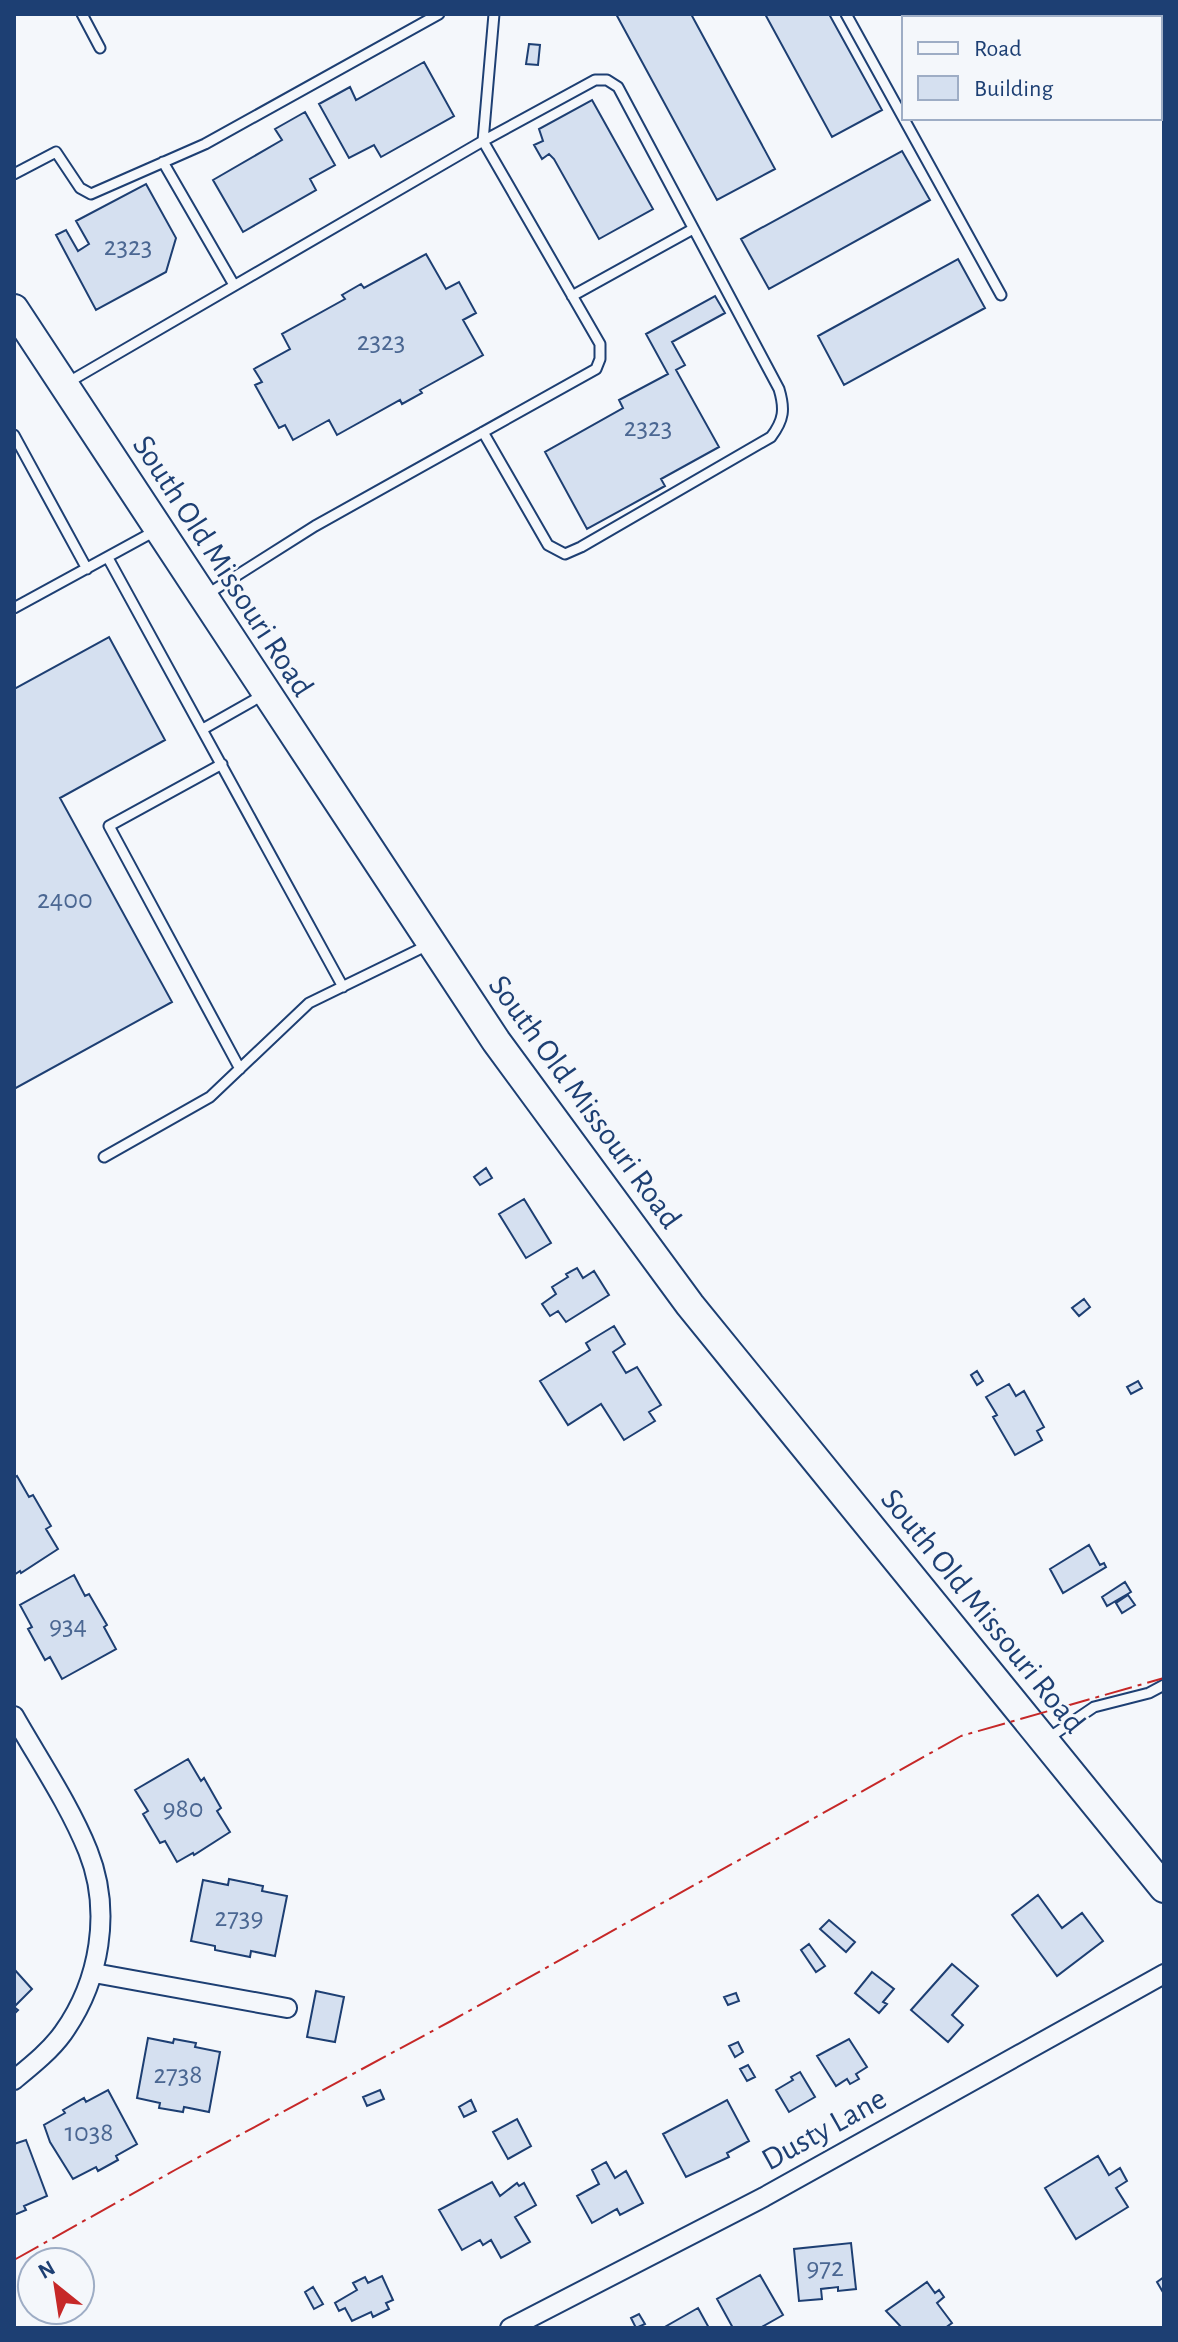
<svg xmlns="http://www.w3.org/2000/svg" width="1178" height="2342" viewBox="0 0 1178 2342" font-family="'Alegreya Sans',sans-serif">
<rect width="100%" height="100%" fill="#f4f7fb"/>
<path fill="#d5e0f0" stroke="#1d3f73" stroke-width="2" d="M 616,14 L 691,14 L 775,169 L 717,200 Z
M 765,14 L 829,14 L 882,110 L 832,137 Z
M 529,44 L 540,45 L 538,65 L 526,64 Z
M 424,62 L 454,116 L 381,157 L 374,145 L 349,158 L 319,104 L 350,87 L 356,100 Z
M 592,100 L 653,209 L 599,239 L 554,159 L 549,154 L 542,159 L 534,145 L 543,141 L 539,129 Z
M 305,112 L 335,165 L 310,179 L 316,190 L 243,232 L 213,180 L 282,140 L 275,129 Z
M 902,151 L 930,200 L 769,289 L 741,239 Z
M 146,184 L 176,238 L 166,272 L 96,310 L 56,235 L 66,230 L 78,251 L 89,244 L 76,221 Z
M 426,254 L 446,289 L 459,282 L 476,313 L 463,320 L 483,355 L 420,390 L 422,393 L 402,404 L 400,400 L 337,435 L 329,420 L 293,440 L 285,425 L 279,428 L 255,385 L 262,382 L 254,369 L 290,349 L 282,334 L 345,299 L 342,295 L 361,284 L 364,288 Z
M 958,259 L 985,308 L 844,385 L 818,336 Z
M 715,296 L 725,313 L 672,342 L 685,365 L 676,370 L 719,447 L 661,479 L 665,486 L 587,529 L 545,452 L 623,408 L 619,400 L 668,374 L 646,334 Z
M 109,637 L 165,740 L 60,798 L 172,1002 L 14,1089 L 14,689 Z
M 486,1168 L 492,1178 L 480,1185 L 474,1177 Z
M 524,1199 L 551,1243 L 526,1258 L 499,1214 Z
M 577,1268 L 583,1278 L 594,1271 L 609,1295 L 566,1322 L 558,1311 L 550,1316 L 542,1304 L 556,1294 L 552,1287 L 568,1277 L 566,1274 Z
M 1084,1299 L 1090,1307 L 1079,1316 L 1072,1308 Z
M 614,1326 L 625,1344 L 613,1352 L 626,1373 L 637,1367 L 661,1405 L 649,1412 L 655,1421 L 624,1440 L 601,1404 L 568,1425 L 540,1381 L 590,1350 L 586,1343 Z
M 977,1371 L 983,1381 L 977,1385 L 971,1375 Z
M 1138,1381 L 1142,1388 L 1131,1394 L 1127,1387 Z
M 1009,1384 L 1016,1396 L 1024,1391 L 1044,1427 L 1037,1431 L 1042,1440 L 1015,1455 L 993,1417 L 997,1415 L 986,1397 Z
M 17,1476 L 29,1497 L 33,1495 L 51,1526 L 46,1529 L 58,1549 L 21,1573 L 20,1571 L 14,1575 L 14,1478 Z
M 1089,1545 L 1100,1565 L 1104,1563 L 1106,1567 L 1063,1593 L 1050,1569 Z
M 74,1575 L 85,1596 L 89,1594 L 107,1625 L 104,1627 L 116,1649 L 62,1679 L 50,1657 L 45,1660 L 28,1629 L 32,1627 L 20,1605 Z
M 1125,1582 L 1131,1592 L 1107,1606 L 1102,1597 Z
M 1128,1595 L 1135,1605 L 1122,1613 L 1116,1603 Z
M 188,1759 L 201,1781 L 204,1778 L 221,1808 L 217,1811 L 230,1832 L 194,1855 L 193,1853 L 177,1862 L 165,1841 L 160,1843 L 143,1814 L 148,1811 L 135,1790 Z
M 229,1879 L 263,1886 L 262,1891 L 287,1896 L 275,1956 L 251,1951 L 250,1957 L 215,1950 L 215,1946 L 191,1941 L 203,1880 L 228,1885 Z
M 1038,1895 L 1062,1928 L 1082,1913 L 1103,1941 L 1057,1976 L 1012,1915 Z
M 829,1920 L 855,1942 L 846,1952 L 820,1929 Z
M 809,1944 L 825,1966 L 816,1972 L 801,1950 Z
M 952,1964 L 978,1986 L 952,2015 L 963,2025 L 948,2042 L 911,2010 Z
M 14,1969 L 32,1989 L 14,2007 L 18,2010 L 14,2014 Z
M 872,1972 L 894,1989 L 883,2002 L 887,2004 L 879,2013 L 855,1993 Z
M 316,1991 L 344,1997 L 335,2042 L 307,2037 Z
M 736,1993 L 739,2001 L 728,2005 L 724,1997 Z
M 148,2038 L 173,2043 L 174,2039 L 196,2043 L 195,2047 L 220,2052 L 209,2112 L 184,2107 L 183,2112 L 159,2108 L 160,2103 L 137,2098 Z
M 849,2039 L 867,2067 L 856,2074 L 859,2079 L 850,2084 L 847,2079 L 836,2086 L 817,2056 Z
M 738,2042 L 743,2052 L 735,2057 L 729,2046 Z
M 748,2065 L 755,2077 L 747,2081 L 740,2069 Z
M 800,2072 L 815,2097 L 789,2112 L 776,2090 L 793,2080 L 791,2077 Z
M 108,2090 L 137,2144 L 116,2156 L 118,2160 L 98,2171 L 96,2167 L 73,2179 L 50,2142 L 44,2125 L 65,2113 L 63,2110 L 84,2098 L 86,2102 Z
M 380,2090 L 384,2099 L 367,2106 L 363,2097 Z
M 471,2100 L 476,2111 L 464,2117 L 459,2107 Z
M 727,2100 L 749,2141 L 727,2153 L 729,2157 L 686,2177 L 663,2134 Z
M 517,2119 L 531,2146 L 508,2159 L 493,2132 Z
M 26,2140 L 47,2196 L 24,2206 L 26,2210 L 14,2215 L 14,2144 Z
M 1098,2156 L 1109,2175 L 1120,2168 L 1127,2181 L 1116,2188 L 1128,2207 L 1076,2239 L 1045,2188 Z
M 606,2162 L 615,2178 L 626,2171 L 643,2203 L 620,2215 L 617,2209 L 592,2223 L 577,2196 L 599,2184 L 592,2170 Z
M 492,2182 L 500,2196 L 517,2183 L 519,2186 L 524,2183 L 536,2205 L 515,2217 L 530,2242 L 501,2258 L 491,2240 L 483,2245 L 480,2240 L 462,2250 L 439,2210 Z
M 851,2243 L 856,2289 L 838,2291 L 838,2287 L 821,2289 L 822,2299 L 799,2301 L 794,2249 Z
M 760,2275 L 783,2315 L 760,2328 L 733,2328 L 717,2299 Z
M 382,2276 L 393,2300 L 386,2303 L 389,2309 L 373,2317 L 371,2312 L 352,2321 L 345,2308 L 339,2311 L 335,2303 L 357,2290 L 353,2283 L 365,2277 L 368,2283 Z
M 1164,2277 L 1164,2294 L 1157,2282 Z
M 927,2282 L 935,2293 L 939,2290 L 944,2297 L 937,2303 L 952,2323 L 945,2328 L 902,2328 L 886,2311 Z
M 313,2287 L 323,2304 L 314,2309 L 305,2292 Z
M 698,2308 L 709,2328 L 663,2328 Z
M 639,2314 L 645,2324 L 636,2328 L 631,2318 Z"/>
<g fill="none" stroke-linecap="round" stroke-linejoin="round">
<g stroke="#1d3f73" stroke-width="13">
<path id="service" d="M 82,14 L 100,48
M 846,14 L 1001,295
M 163,162 L 234,285
M 14,174 L 56,152 L 80,188 L 91,194 L 205,144 L 439,14
M 572,296 L 693,229
M 67,383 L 483,141 L 494,14
M 14,435 L 87,569
M 108,558 L 343,987
M 206,595 L 315,526 L 596,369 L 600,359 L 600,344 L 483,141 L 595,80 L 607,80 L 618,87 L 779,389 C 785,409 784,420 771,437 L 581,547 L 565,554 L 548,545 L 483,432
M 14,608 L 155,531
M 203,729 L 263,695
M 222,764 L 109,826 L 240,1069
M 104,1157 L 210,1097 L 309,1003 L 428,945
M 1047,1739 L 1094,1707 L 1149,1693 L 1164,1685"/>
</g>
<g stroke="#1d3f73" stroke-width="22">
<path id="minor" d="M 14,1716 C 39,1760 69,1804 88,1851 C 112,1911 100,1981 63,2033 C 50,2051 31,2066 14,2080
M 94,1973 L 287,2008
M 510,2328 L 764,2197 L 1164,1974"/>
</g>
<g stroke="#1d3f73" stroke-width="32">
<path id="primary" d="M 14,309 L 496,1041 L 690,1305 L 1164,1888"/>
</g>
<use href="#service" stroke="#f4f7fb" stroke-width="9"/>
<use href="#minor" stroke="#f4f7fb" stroke-width="18"/>
<use href="#primary" stroke="#f4f7fb" stroke-width="28"/>
<path stroke="#c62828" stroke-width="2" stroke-dasharray="28 6 4 6" stroke-linecap="butt" d="M 14,2260 L 175,2170 L 451,2021 L 961,1736 L 1164,1678"/>
</g>
<g text-anchor="middle" dominant-baseline="central" stroke-width="6" stroke-linejoin="round" paint-order="stroke">
<g font-size="28" fill="#4b6792">
<text x="128" y="247">2323</text>
<text x="381" y="342">2323</text>
<text x="648" y="428">2323</text>
<text x="65" y="900">2400</text>
<text x="68" y="1626">934</text>
<text x="183" y="1809">980</text>
<text x="239" y="1918">2739</text>
<text x="178" y="2075">2738</text>
<text x="89" y="2133">1038</text>
<text x="825" y="2268">972</text>
</g>
<g font-size="32" fill="#1d3f73" stroke="#f4f7fb">
<text transform="translate(223 566) rotate(57)">South Old Missouri Road</text>
<text transform="translate(585 1102) rotate(54)">South Old Missouri Road</text>
<text transform="translate(983 1611) rotate(51)">South Old Missouri Road</text>
<text transform="translate(824 2129) rotate(-29)">Dusty Lane</text>
</g>
</g>
<rect width="1178" height="2342" fill="none" stroke="#1d3f73" stroke-width="32"/>
<rect x="902" y="16" width="260" height="104" fill="#f4f7fb" stroke="#9eadc5" stroke-width="2"/>
<rect x="918" y="42" width="40" height="12" fill="#f4f7fb" stroke="#9eadc5" stroke-width="2"/>
<text x="974" y="56" font-size="24" fill="#1d3f73">Road</text>
<rect x="918" y="76" width="40" height="24" fill="#d5e0f0" stroke="#9eadc5" stroke-width="2"/>
<text x="974" y="96" font-size="24" fill="#1d3f73">Building</text>
<g transform="translate(56 2286) rotate(330)"><circle r="38" fill="#f4f7fb" stroke="#9eadc5" stroke-width="2"/>
<path d="M0-6L14 30L0 20L-14 30Z" fill="#c62828"/>
<text y="-12" font-size="22" font-weight="bold" text-anchor="middle" fill="#1d3f73">N</text>
</g>
</svg>
